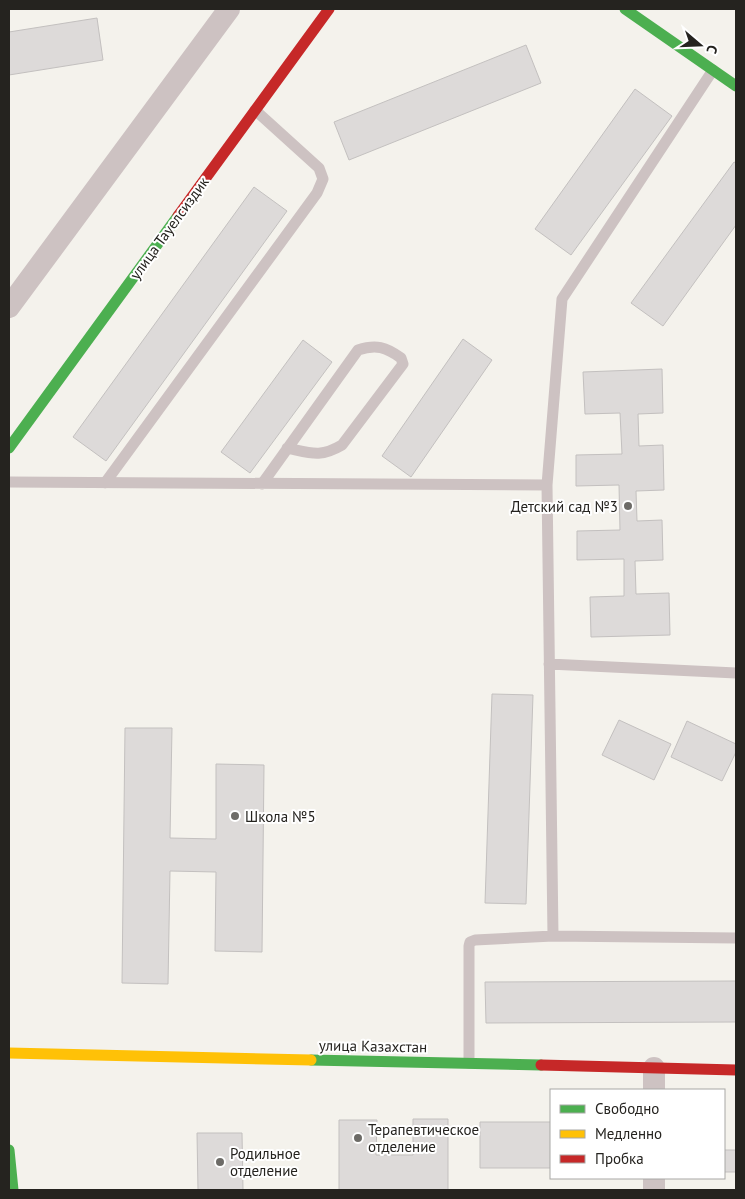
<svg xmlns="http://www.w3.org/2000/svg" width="745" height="1199" viewBox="0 0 745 1199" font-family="'PT Sans',sans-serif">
<rect width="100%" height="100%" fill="#f4f2ec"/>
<path fill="#dddad9" stroke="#c3c0bf" d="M 97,18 L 103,60 L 9,75 L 9,32 Z
M 526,45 L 541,83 L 349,160 L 334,122 Z
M 635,89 L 672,116 L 571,255 L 535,229 Z
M 734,162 L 736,163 L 736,225 L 663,326 L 631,303 Z
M 254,187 L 287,211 L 106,461 L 73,437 Z
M 463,339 L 492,360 L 411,477 L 382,456 Z
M 303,340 L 332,362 L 250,473 L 221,452 Z
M 662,369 L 663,413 L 638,414 L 639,446 L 663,445 L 664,490 L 636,491 L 637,521 L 662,520 L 663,560 L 635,561 L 636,594 L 669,593 L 670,635 L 591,637 L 590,597 L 624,596 L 624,559 L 577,560 L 577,531 L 620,530 L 619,485 L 576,486 L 576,455 L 622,454 L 620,413 L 585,414 L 583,372 Z
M 492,694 L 533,695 L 526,904 L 485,903 Z
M 619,720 L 671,744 L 654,780 L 602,755 Z
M 687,721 L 736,744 L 736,752 L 722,781 L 671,757 Z
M 125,728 L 172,728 L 170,838 L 216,839 L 216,764 L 264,765 L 262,952 L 215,951 L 216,872 L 170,871 L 168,984 L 122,983 Z
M 736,981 L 736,1022 L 486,1023 L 485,982 Z
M 413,1119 L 448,1119 L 448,1190 L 339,1190 L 339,1120 L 377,1120 L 376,1155 L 413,1155 Z
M 480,1122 L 551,1122 L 551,1168 L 480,1168 Z
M 197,1133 L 242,1133 L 243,1190 L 198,1190 Z
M 724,1150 L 736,1150 L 736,1172 L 724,1172 Z"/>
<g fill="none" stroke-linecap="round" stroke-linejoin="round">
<path stroke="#cdc2c2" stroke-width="11" d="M 9,482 L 547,485
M 105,483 L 317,193 L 323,179 L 319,168 L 255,110
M 262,484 L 358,350 C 376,344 386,347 401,358 L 403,364 L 342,445 C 320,458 311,453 287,448
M 549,664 L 736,673
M 553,936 L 547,485 L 562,299 L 713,70
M 469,1063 L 469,946 L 470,942 L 475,940 L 553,936 L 736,938"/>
<path stroke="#cdc2c2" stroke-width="22" d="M 9,307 L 229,9
M 654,1090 L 654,1068
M 654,1190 L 654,1178"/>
<path stroke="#4caf50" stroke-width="11" d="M 625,9 L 736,86
M 9,448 L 178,216
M 311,1060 L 541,1065
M 9,1150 L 13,1190"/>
<path stroke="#ffc107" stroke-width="11" d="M 9,1053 L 311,1060"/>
<path stroke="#c62828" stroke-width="11" d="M 178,216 L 329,9
M 541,1065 L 736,1070"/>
</g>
<g fill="#6d6b67" stroke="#fff" stroke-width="2">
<circle cx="628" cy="506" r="5"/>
<circle cx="235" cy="816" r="5"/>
<circle cx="358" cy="1138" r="5"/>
<circle cx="220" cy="1162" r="5"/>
</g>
<g text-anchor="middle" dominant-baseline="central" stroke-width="4" stroke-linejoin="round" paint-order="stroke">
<g font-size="15" fill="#25231f" stroke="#fff">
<text transform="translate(169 228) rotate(-54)">улица Тауелсиздик</text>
<text transform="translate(373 1046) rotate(1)">улица Казахстан</text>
</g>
<g font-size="15" fill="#25231f" stroke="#fff" text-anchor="start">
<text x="618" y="506" text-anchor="end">Детский сад №3</text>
<text x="245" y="816">Школа №5</text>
<text x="368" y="1129">Терапевтическое<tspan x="368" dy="17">отделение</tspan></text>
<text x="230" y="1153">Родильное<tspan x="230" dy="17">отделение</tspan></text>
</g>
</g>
<rect width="745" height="1199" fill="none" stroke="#25231f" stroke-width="20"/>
<rect x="550" y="1089" width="175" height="90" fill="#ffffff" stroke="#a8a7a5"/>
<rect x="560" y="1105" width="25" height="8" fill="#4caf50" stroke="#a8a7a5"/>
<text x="595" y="1114" font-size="15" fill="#25231f">Свободно</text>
<rect x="560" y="1130" width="25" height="8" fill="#ffc107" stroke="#a8a7a5"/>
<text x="595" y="1139" font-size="15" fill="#25231f">Медленно</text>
<rect x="560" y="1155" width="25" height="8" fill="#c62828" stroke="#a8a7a5"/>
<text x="595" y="1164" font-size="15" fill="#25231f">Пробка</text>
<g transform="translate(700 45) rotate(109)" stroke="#ffffff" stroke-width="4" paint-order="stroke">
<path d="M0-4L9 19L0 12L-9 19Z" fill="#25231f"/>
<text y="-8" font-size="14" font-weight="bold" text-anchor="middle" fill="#25231f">С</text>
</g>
</svg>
